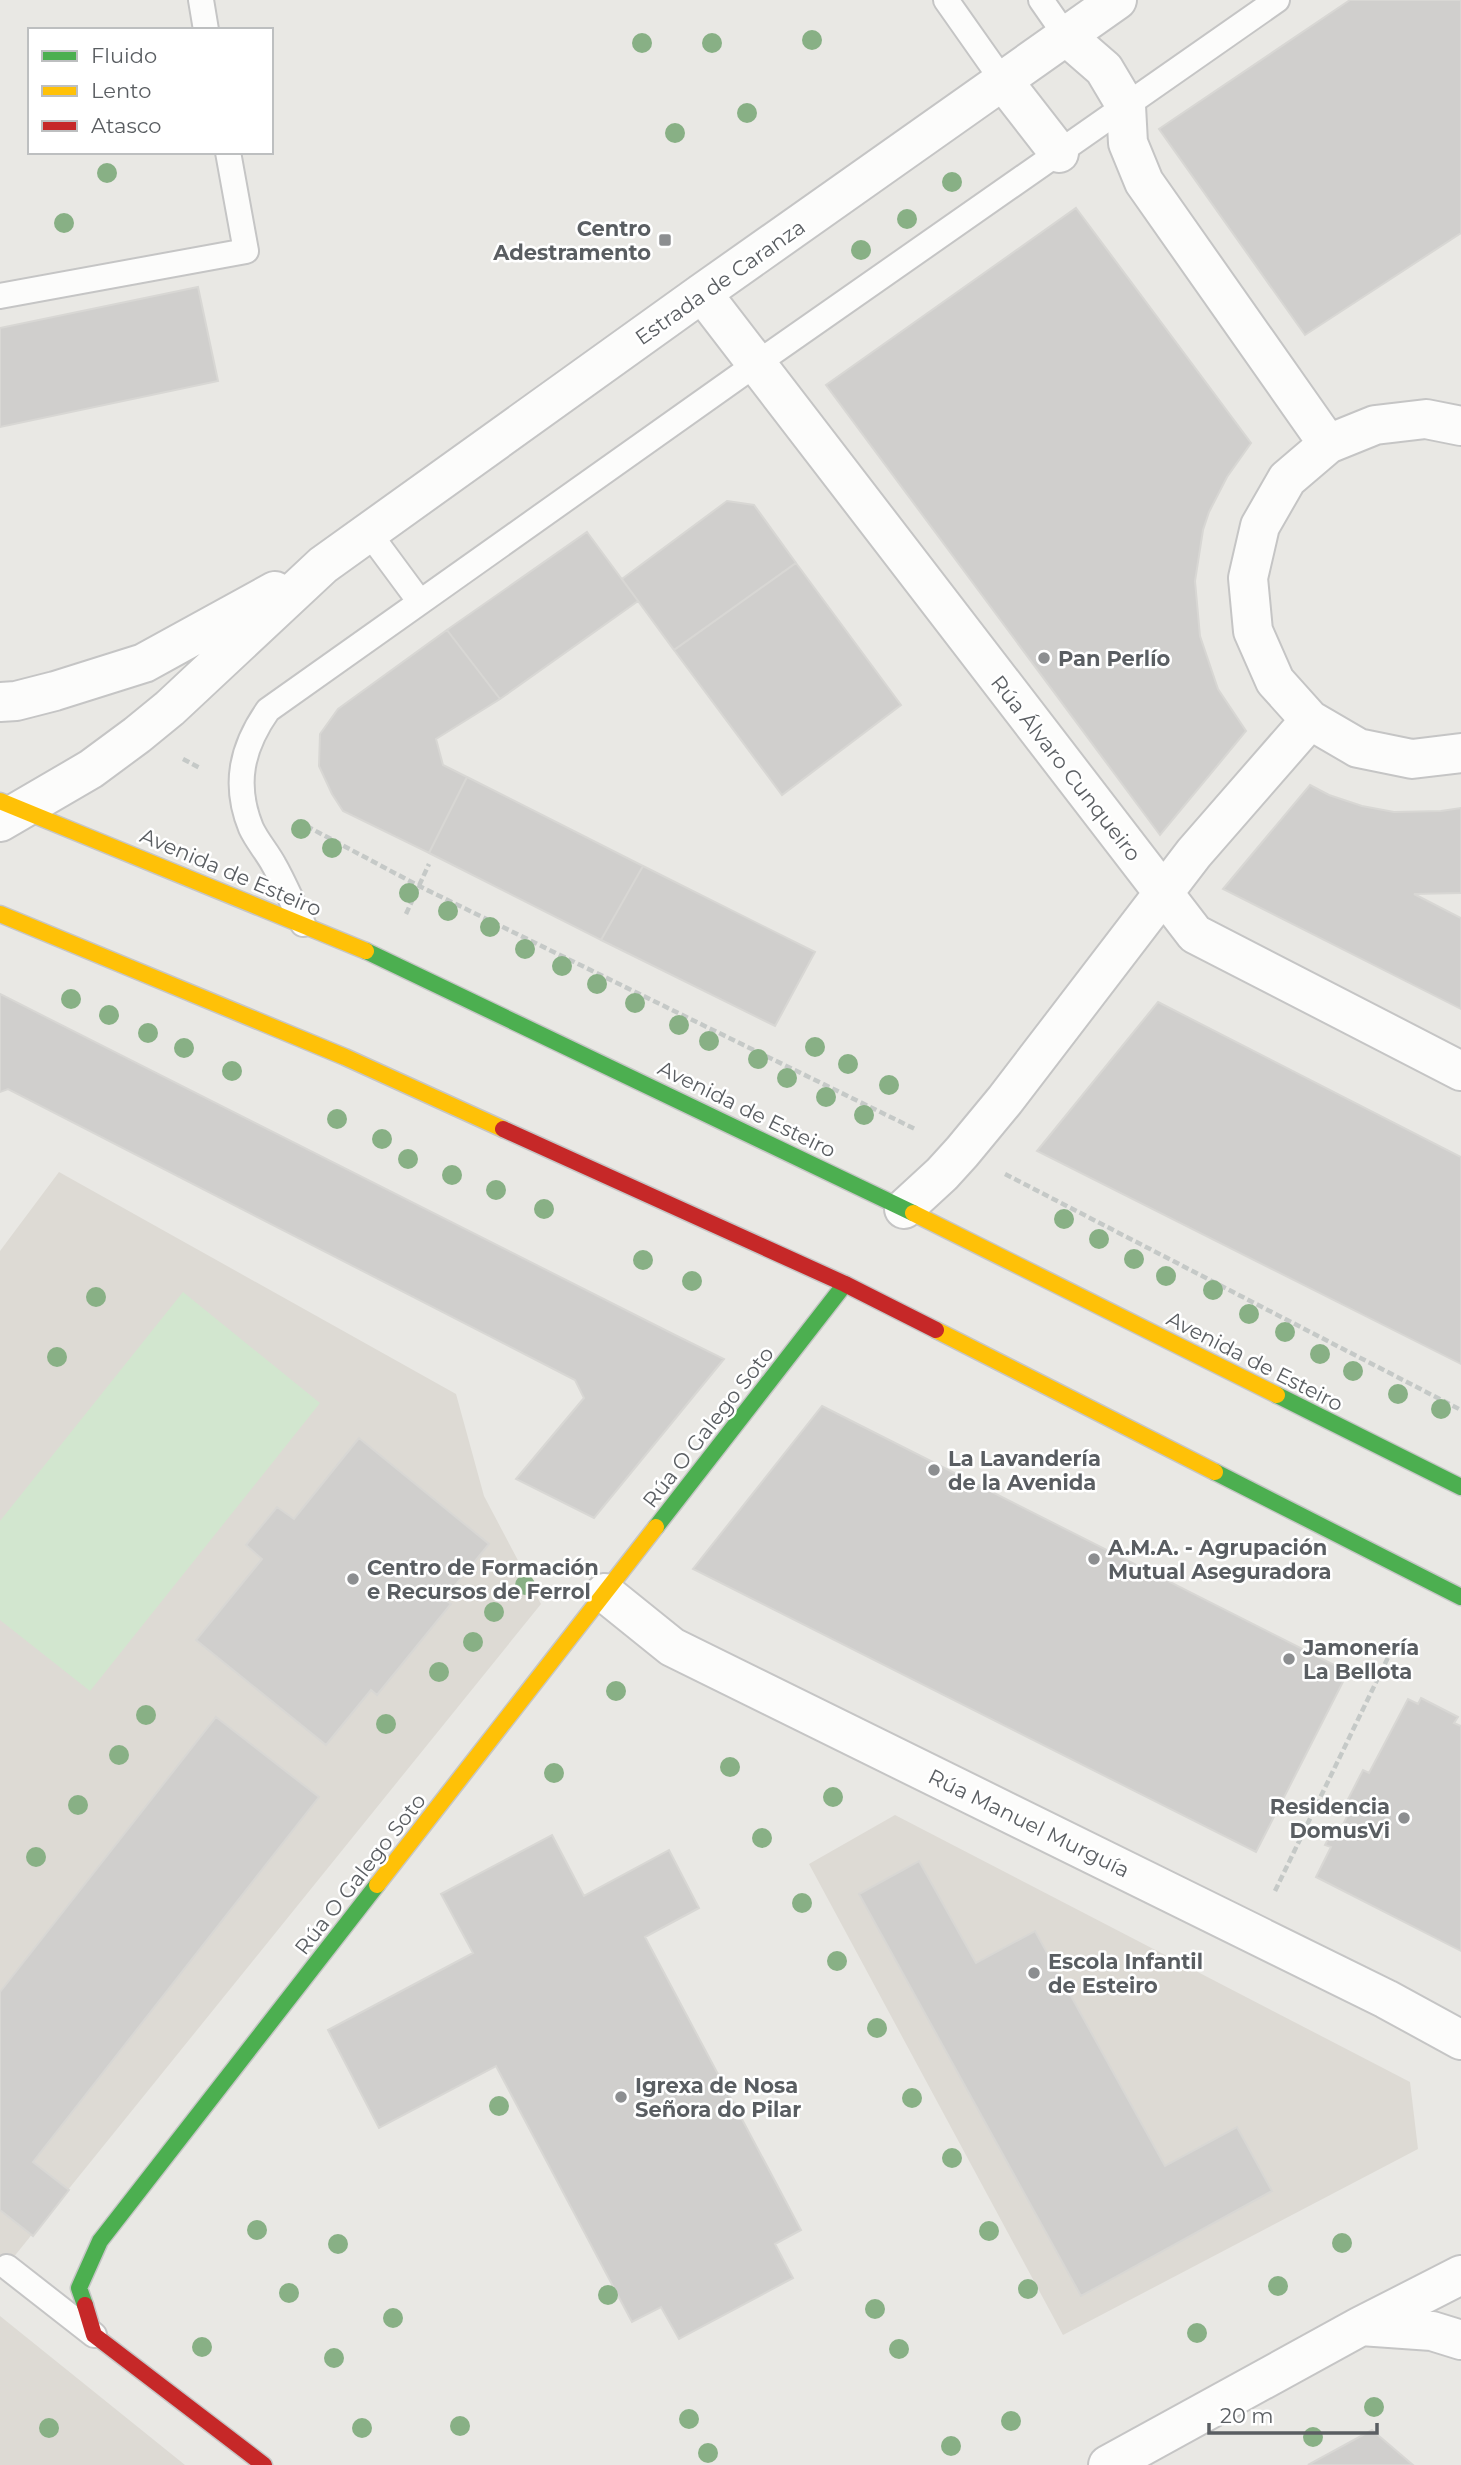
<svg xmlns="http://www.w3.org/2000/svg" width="1461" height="2465" viewBox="0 0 1461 2465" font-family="Montserrat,sans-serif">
<rect width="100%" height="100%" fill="#e9e8e4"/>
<path fill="#dddad4" d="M 59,1172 L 456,1394 L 484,1496 L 541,1604 L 0,2274 L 0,1251 Z
M 895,1815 L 1410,2082 L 1418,2149 L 1063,2335 L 809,1864 Z
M 0,2316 L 185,2465 L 0,2465 Z"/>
<path fill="#d2e6cf" d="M 183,1292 L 320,1403 L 90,1691 L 0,1620 L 0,1521 Z"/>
<path fill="#d0cfcd" stroke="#d8d7d4" stroke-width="2" d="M 1350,0 L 1461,0 L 1461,233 L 1305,335 L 1159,129 Z
M 1076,208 L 1251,443 L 1227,477 L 1209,512 L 1203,530 L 1195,581 L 1200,636 L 1218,689 L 1246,731 L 1160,835 L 826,385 Z
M 198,287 L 218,381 L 0,427 L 0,328 Z
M 727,501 L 754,505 L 796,563 L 674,650 L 622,579 Z
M 587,532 L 638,601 L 500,699 L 447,630 Z
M 796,563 L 901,705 L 782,795 L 674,650 Z
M 447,630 L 500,699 L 436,739 L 443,765 L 467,777 L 429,853 L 343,811 L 332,794 L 319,766 L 320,734 L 338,709 Z
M 467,777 L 643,866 L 601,940 L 429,853 Z
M 1310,785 L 1329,795 L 1362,806 L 1394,812 L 1441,811 L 1461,808 L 1461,893 L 1414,894 L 1461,918 L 1461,1009 L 1223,889 Z
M 643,866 L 815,952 L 775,1026 L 601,940 Z
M 0,994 L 675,1335 L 724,1359 L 594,1518 L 516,1479 L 584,1398 L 575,1380 L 8,1089 L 0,1092 Z
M 1158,1002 L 1461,1157 L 1461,1364 L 1037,1151 Z
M 822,1406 L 1348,1672 L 1256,1852 L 693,1569 Z
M 359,1438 L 489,1544 L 444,1599 L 451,1604 L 377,1695 L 371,1690 L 326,1745 L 196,1640 L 262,1559 L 246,1545 L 277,1507 L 294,1519 Z
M 1421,1698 L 1458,1717 L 1454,1723 L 1461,1726 L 1461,1951 L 1316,1877 L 1331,1847 L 1325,1845 L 1335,1826 L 1341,1829 L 1350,1810 L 1344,1807 L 1363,1770 L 1369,1773 L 1408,1699 L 1418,1704 Z
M 216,1717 L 319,1797 L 33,2162 L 69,2190 L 33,2236 L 0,2210 L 0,1992 Z
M 552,1835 L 584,1896 L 669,1850 L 699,1908 L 645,1937 L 801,2230 L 775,2244 L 793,2278 L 679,2339 L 661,2307 L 632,2322 L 496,2066 L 379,2128 L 328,2030 L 473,1953 L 441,1894 Z
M 919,1861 L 976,1963 L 1035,1931 L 1165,2166 L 1237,2127 L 1272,2191 L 1081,2296 L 859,1894 Z
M 1372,2430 L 1413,2465 L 1308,2465 Z"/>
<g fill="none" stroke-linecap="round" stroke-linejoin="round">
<g stroke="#c5c5c5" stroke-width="28">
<path id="lane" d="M 201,0 L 206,30
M 946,0 L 1003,81
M 1041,0 L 1066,36
M 0,296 L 246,251 L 228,152
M 369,533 L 420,602
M 303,924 C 293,905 285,884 274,865 C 267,852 257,841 251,828 C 233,784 242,747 268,710 L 756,364 L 1277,0
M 7,2267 L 94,2335"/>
</g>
<g stroke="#c5c5c5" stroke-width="42">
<path id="street" d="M 1066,36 L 1104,69 L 1126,106 L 1128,143 L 1144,182 L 1328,444
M 1003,81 L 1059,153
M 702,293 L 1195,934 L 1461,1071
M 1461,426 L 1426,419 L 1375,425 L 1328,444 L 1287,479 L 1260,526 L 1248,578 L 1253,631 L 1275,681 L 1310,720 L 1358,748 L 1412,759 L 1461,753
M 0,702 L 16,701 L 55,691 L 144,663 L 275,591
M 0,822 L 91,769 L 137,735 L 170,708 L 323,565 L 702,293 L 1117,0
M 904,1209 L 942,1174 L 962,1152 L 1005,1100 L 1194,853 L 1310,720
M 605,1593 L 672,1647 L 1386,1999 L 1461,2040
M 1361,2326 L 1432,2331 L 1461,2340
M 1108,2465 L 1361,2326 L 1461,2275"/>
</g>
<g stroke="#c6c6c6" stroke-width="19">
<path id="fast" d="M 366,951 L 913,1213
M 1277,1395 L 1461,1487
M 1215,1472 L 1461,1597
M 656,1527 L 845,1284
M 85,2305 L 79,2288 L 100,2241 L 377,1885"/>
</g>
<g stroke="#c6c6c6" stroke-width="19">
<path id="slow" d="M 0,801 L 366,951
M 0,914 L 345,1057 L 503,1129
M 913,1213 L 1277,1395
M 936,1330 L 1215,1472
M 377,1885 L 656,1527"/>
</g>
<g stroke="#c6c6c6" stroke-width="19">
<path id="jam" d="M 503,1129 L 845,1284 L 936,1330
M 85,2305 L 94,2335 L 264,2465"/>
</g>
<path stroke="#c5c9c7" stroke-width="4.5" stroke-dasharray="7 3.5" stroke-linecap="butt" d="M 183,759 L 200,768
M 297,821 L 419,886 L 915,1129
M 406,914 L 429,864
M 1005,1174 L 1461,1410
M 1275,1891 L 1395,1643"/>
<use href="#lane" stroke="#fcfcfb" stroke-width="24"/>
<use href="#street" stroke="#fcfcfb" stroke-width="38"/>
<use href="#fast" stroke="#4caf50" stroke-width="16"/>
<use href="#slow" stroke="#ffc107" stroke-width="16"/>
<use href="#jam" stroke="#c62828" stroke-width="16"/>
</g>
<g fill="#88b085">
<circle cx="812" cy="40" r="10"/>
<circle cx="642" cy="43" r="10"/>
<circle cx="712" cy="43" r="10"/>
<circle cx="747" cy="113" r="10"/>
<circle cx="675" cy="133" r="10"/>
<circle cx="107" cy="173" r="10"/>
<circle cx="952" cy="182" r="10"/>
<circle cx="907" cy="219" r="10"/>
<circle cx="64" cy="223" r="10"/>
<circle cx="861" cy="250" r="10"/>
<circle cx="301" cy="829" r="10"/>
<circle cx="332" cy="848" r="10"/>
<circle cx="409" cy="893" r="10"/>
<circle cx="448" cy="911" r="10"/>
<circle cx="490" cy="927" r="10"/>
<circle cx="525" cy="949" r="10"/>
<circle cx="562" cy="966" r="10"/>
<circle cx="597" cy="984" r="10"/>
<circle cx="71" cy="999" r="10"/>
<circle cx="635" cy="1003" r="10"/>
<circle cx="109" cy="1015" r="10"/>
<circle cx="679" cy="1025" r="10"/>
<circle cx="148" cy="1033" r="10"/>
<circle cx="709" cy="1041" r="10"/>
<circle cx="815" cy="1047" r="10"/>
<circle cx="184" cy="1048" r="10"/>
<circle cx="758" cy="1059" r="10"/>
<circle cx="848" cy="1064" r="10"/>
<circle cx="232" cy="1071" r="10"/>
<circle cx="787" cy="1078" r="10"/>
<circle cx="889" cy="1085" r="10"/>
<circle cx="826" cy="1097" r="10"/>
<circle cx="864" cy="1115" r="10"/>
<circle cx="337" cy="1119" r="10"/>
<circle cx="382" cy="1139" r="10"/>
<circle cx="408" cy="1159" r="10"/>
<circle cx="452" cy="1175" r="10"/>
<circle cx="496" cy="1190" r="10"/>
<circle cx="544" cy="1209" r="10"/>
<circle cx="1064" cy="1219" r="10"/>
<circle cx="1099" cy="1239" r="10"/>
<circle cx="1134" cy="1259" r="10"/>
<circle cx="643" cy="1260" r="10"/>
<circle cx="1166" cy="1276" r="10"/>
<circle cx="692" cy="1281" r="10"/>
<circle cx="1213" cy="1290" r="10"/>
<circle cx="96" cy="1297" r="10"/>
<circle cx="1249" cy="1314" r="10"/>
<circle cx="1285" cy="1332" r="10"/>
<circle cx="1320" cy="1354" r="10"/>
<circle cx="57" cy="1357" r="10"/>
<circle cx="1353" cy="1371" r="10"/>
<circle cx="1398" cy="1394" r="10"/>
<circle cx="1441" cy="1409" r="10"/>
<circle cx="525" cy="1585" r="10"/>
<circle cx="494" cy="1612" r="10"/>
<circle cx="473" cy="1642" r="10"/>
<circle cx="439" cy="1672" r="10"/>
<circle cx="616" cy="1691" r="10"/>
<circle cx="146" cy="1715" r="10"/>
<circle cx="386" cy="1724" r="10"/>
<circle cx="119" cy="1755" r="10"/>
<circle cx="730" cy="1767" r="10"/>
<circle cx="554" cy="1773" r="10"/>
<circle cx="833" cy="1797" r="10"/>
<circle cx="78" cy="1805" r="10"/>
<circle cx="762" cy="1838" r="10"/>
<circle cx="36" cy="1857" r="10"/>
<circle cx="802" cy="1903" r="10"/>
<circle cx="837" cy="1961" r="10"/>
<circle cx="877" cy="2028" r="10"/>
<circle cx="912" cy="2098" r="10"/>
<circle cx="499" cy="2106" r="10"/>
<circle cx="952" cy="2158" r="10"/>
<circle cx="257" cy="2230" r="10"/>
<circle cx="989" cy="2231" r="10"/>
<circle cx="1342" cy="2243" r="10"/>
<circle cx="338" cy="2244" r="10"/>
<circle cx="1278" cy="2286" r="10"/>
<circle cx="1028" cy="2289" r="10"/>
<circle cx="289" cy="2293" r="10"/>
<circle cx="608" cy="2295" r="10"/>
<circle cx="875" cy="2309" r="10"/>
<circle cx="393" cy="2318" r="10"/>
<circle cx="1197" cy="2333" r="10"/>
<circle cx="202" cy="2347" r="10"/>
<circle cx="899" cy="2349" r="10"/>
<circle cx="334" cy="2358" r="10"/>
<circle cx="1374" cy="2407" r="10"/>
<circle cx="689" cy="2419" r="10"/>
<circle cx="1011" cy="2421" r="10"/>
<circle cx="460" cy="2426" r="10"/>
<circle cx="49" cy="2428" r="10"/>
<circle cx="362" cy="2428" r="10"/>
<circle cx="1313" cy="2437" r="10"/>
<circle cx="951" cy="2446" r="10"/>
<circle cx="708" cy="2453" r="10"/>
</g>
<g fill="#8c8e90" stroke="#fff" stroke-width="2.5">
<rect x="658" y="233" width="14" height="14" rx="3.5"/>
<circle cx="1044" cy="658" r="7"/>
<circle cx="934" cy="1470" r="7"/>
<circle cx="1094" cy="1559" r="7"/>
<circle cx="353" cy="1579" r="7"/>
<circle cx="1289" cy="1659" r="7"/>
<circle cx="1404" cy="1818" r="7"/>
<circle cx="1034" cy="1973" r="7"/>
<circle cx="621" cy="2097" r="7"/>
</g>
<g text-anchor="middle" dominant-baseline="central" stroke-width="5" stroke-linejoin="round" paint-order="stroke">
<g font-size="21" font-weight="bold" fill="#5a5e62" stroke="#fff" text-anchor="start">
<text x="651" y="228" text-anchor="end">Centro<tspan x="651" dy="24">Adestramento</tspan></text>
<text x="1058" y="658">Pan Perlío</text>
<text x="948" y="1458">La Lavandería<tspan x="948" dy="24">de la Avenida</tspan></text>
<text x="1108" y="1547">A.M.A. - Agrupación<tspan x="1108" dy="24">Mutual Aseguradora</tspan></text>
<text x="367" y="1567">Centro de Formación<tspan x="367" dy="24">e Recursos de Ferrol</tspan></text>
<text x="1303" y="1647">Jamonería<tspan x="1303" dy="24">La Bellota</tspan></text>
<text x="1390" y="1806" text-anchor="end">Residencia<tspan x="1390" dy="24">DomusVi</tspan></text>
<text x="1048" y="1961">Escola Infantil<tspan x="1048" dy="24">de Esteiro</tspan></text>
<text x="635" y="2085">Igrexa de Nosa<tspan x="635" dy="24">Señora do Pilar</tspan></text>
</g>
<g font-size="21" fill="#5a5e62" stroke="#fff">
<text transform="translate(720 282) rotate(-35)">Estrada de Caranza</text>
<text transform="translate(1066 768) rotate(52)">Rúa Álvaro Cunqueiro</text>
<text transform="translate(231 872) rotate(23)">Avenida de Esteiro</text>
<text transform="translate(747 1109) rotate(26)">Avenida de Esteiro</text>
<text transform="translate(1255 1361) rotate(27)">Avenida de Esteiro</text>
<text transform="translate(708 1427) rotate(-52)">Rúa O Galego Soto</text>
<text transform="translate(1029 1823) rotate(26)">Rúa Manuel Murguía</text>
<text transform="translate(360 1874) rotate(-52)">Rúa O Galego Soto</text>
</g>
</g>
<rect x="28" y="28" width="245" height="126" fill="#ffffff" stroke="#bdbfc0" stroke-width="2"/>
<rect x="42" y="51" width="35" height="10" fill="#4caf50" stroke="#bdbfc0" stroke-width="2"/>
<text x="91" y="63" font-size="21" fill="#5a5e62">Fluido</text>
<rect x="42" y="86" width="35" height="10" fill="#ffc107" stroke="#bdbfc0" stroke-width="2"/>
<text x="91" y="98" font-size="21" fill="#5a5e62">Lento</text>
<rect x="42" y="121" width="35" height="10" fill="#c62828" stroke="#bdbfc0" stroke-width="2"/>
<text x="91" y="133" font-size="21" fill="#5a5e62">Atasco</text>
<path d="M1209 2423v10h168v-10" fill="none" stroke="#5a5e62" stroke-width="3.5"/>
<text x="1220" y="2423" font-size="21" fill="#5a5e62" stroke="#ffffff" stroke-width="5" paint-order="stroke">20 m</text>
</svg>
